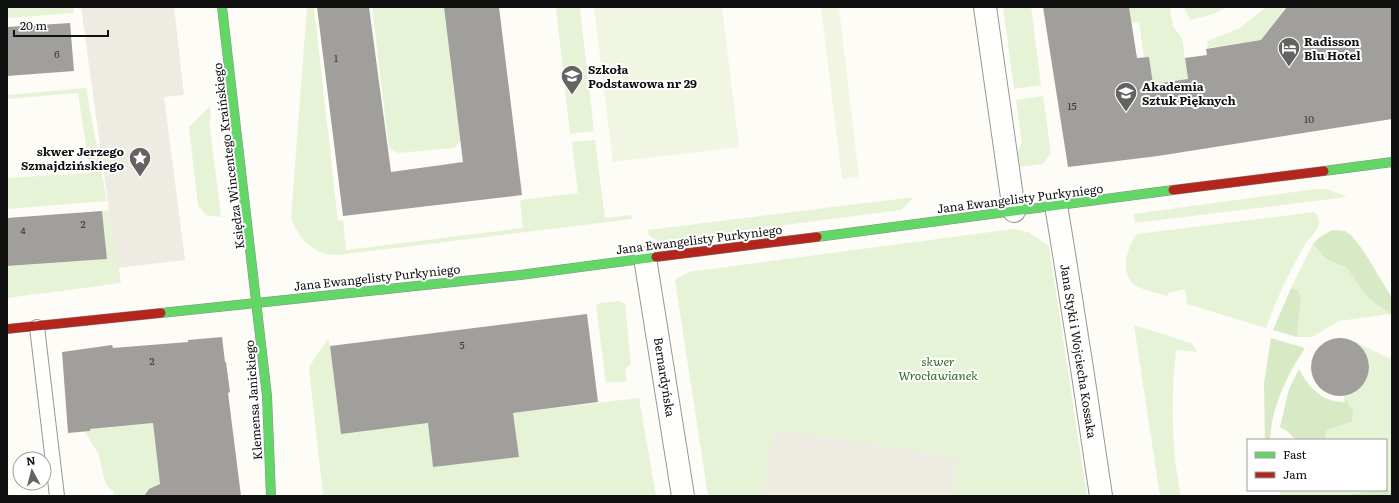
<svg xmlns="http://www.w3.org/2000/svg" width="1399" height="503" viewBox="0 0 1399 503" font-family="Literata,serif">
<rect width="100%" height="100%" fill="#fdfcf7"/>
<path fill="#e7f3d7" d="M 7,7 L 73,7 L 74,13 L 7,18 Z
M 307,7 L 314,7 L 338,221 L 343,220 L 346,250 L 523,228 L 520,200 L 578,193 L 572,142 L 595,140 L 605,218 L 631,215 L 632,219 L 338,255 C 314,256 299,239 291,218 Z
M 372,7 L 445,7 L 461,140 L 454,148 L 398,153 L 389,148 Z
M 556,7 L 580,7 L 594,131 L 570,134 Z
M 1003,7 L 1031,7 L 1041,85 L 1014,89 Z
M 1129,7 L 1170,7 L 1173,27 L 1182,38 L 1188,79 L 1153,84 L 1149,57 L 1144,58 L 1139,22 L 1132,23 Z
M 1184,7 L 1229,7 L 1210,15 L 1190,20 Z
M 1274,7 L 1287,7 L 1261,40 L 1208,48 L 1207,41 L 1240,28 L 1265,8 Z
M 86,88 L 107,201 L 7,209 L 7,178 L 90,173 L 78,93 L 7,99 L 7,95 Z
M 1043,96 L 1051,153 L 1043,164 L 1020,167 L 1018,151 L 1022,144 L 1016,100 Z
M 210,106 L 211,119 L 209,120 L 221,217 L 206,215 L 198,206 L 189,127 Z
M 1315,189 L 1328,189 L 1347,197 L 1135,223 L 1134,214 Z
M 914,197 L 901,210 L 685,238 L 658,241 L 649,235 L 648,230 Z
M 110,210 L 121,283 L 7,298 L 7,266 L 107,259 L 102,211 Z
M 1314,212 C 1317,215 1320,218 1319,223 C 1318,231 1308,239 1304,246 C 1289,273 1276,299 1266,328 L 1187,304 L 1185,289 L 1169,293 L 1168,296 C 1158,293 1144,291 1135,285 C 1119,273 1127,247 1137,234 Z
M 1013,229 L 1028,232 L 1049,246 L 1087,496 L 708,496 L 675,280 L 688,272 Z
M 1313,244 L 1326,259 L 1347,268 L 1367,296 L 1390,314 L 1339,321 L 1312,337 L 1297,337 L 1301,298 L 1298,290 L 1291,288 Z
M 619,301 L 625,304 L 631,364 L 625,369 L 627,381 L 606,383 L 596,306 L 600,303 Z
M 1134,325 L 1191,343 L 1196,349 L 1197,352 L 1176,350 C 1171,399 1171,448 1181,496 L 1160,496 Z
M 1349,339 L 1389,358 L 1392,356 L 1392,490 L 1370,491 L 1340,496 L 1281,496 L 1279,490 L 1386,490 L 1386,440 L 1325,440 L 1326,431 L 1334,426 L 1348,424 L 1353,411 L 1344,396 C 1375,385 1379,355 1349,339 Z
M 327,340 L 329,340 L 341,433 L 428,423 L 460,463 L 519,457 L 513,413 L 639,398 L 656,496 L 323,496 L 309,367 Z
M 153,423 L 160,484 L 149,489 L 144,496 L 114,496 L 113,491 L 107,486 L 104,479 L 99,455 L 85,432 L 90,431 L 90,429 Z"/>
<path fill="#d8eac5" d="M 1332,230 L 1345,231 L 1351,235 L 1363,250 L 1392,298 L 1392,313 L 1390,314 L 1367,297 L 1347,268 L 1326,259 L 1313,244 L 1320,237 Z
M 1291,288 L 1298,290 L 1301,298 L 1297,337 L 1273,330 Z
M 1271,338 L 1305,348 C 1286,377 1272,406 1270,440 L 1265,440 L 1264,384 Z
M 1299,369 C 1308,387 1323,403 1345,402 L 1344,396 L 1353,411 L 1352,421 C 1345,426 1334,426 1326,431 L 1325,440 L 1296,440 L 1287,431 L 1280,427 L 1289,389 Z
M 1392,490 L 1392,496 L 1340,496 L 1370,491 Z"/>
<path fill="#f0f6e1" d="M 594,7 L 722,7 L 739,147 L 613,162 Z
M 821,7 L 839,7 L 859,177 L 842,179 Z"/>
<path fill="#edebe2" d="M 81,7 L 174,7 L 184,95 L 164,97 L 185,260 L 117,268 Z
M 774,429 L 958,457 L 951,496 L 762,496 Z"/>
<path fill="#a19f9c" d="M 317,7 L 369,7 L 391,172 L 463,162 L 444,7 L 499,7 L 522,195 L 343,216 Z
M 1043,7 L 1129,7 L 1137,58 L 1149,57 L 1153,84 L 1188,79 L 1185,58 L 1207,55 L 1206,49 L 1261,40 L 1287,7 L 1392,7 L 1392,119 L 1158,156 L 1068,167 Z
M 70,23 L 74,71 L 7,76 L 7,27 Z
M 102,211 L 107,259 L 7,266 L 7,218 Z
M 587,314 L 598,402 L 513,413 L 519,457 L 433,467 L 428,423 L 341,434 L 330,346 Z
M 222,337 L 225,362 L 226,362 L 230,392 L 228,393 L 241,496 L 144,496 L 149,489 L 160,484 L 153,423 L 90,429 L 90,431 L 68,433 L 62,352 L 112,345 L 113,348 L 188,342 L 188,340 Z
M1311 367a29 29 0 1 1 58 0a29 29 0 1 1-58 0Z"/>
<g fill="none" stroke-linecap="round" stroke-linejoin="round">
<g stroke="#979795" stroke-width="16">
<path id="lane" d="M 37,327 L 57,496"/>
</g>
<g stroke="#979795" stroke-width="24">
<path id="street" d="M 985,7 L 1014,211
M 1056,205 C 1072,302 1087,399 1101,496
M 645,258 L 683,496"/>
</g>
<g stroke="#8e8d8b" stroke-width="10">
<path id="fast" d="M 222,7 L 267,396 L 271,496
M 1324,171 L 1392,162
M 817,237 L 1173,190
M 161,313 L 520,275 L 656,257"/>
</g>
<g stroke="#8e8d8b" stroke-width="10">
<path id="jam" d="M 1173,190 L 1324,171
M 656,257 L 817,237
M 7,329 L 161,313"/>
</g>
<use href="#lane" stroke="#fffffe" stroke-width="14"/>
<use href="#street" stroke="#fffffe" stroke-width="22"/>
<use href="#fast" stroke="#63d668" stroke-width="9"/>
<use href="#jam" stroke="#b3261e" stroke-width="9"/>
</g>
<defs>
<g id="hotel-pin" transform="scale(1.15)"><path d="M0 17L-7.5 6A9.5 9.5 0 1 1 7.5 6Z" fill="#646362" stroke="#fff"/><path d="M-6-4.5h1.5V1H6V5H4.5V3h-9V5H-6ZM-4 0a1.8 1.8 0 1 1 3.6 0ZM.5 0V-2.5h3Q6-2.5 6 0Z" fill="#fff"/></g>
<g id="school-pin" transform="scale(1.15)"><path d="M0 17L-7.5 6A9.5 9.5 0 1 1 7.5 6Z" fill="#646362" stroke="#fff"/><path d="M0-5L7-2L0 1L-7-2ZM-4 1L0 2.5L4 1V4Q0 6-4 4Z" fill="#fff"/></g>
<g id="university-pin" transform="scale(1.15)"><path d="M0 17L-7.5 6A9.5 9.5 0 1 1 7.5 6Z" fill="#646362" stroke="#fff"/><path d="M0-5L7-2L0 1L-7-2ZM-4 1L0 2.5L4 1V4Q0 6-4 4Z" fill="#fff"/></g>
<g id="sight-pin" transform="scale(1.15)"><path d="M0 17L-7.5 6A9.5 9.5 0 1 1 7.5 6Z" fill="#646362" stroke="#fff"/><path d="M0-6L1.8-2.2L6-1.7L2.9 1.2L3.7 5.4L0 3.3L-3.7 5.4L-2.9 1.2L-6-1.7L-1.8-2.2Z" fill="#fff"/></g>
</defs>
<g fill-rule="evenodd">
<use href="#hotel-pin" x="1289" y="48"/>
<use href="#school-pin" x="572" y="76"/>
<use href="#university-pin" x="1126" y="93"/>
<use href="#sight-pin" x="140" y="158"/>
</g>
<g text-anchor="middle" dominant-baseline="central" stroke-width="4" stroke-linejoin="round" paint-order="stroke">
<g font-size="10" fill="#353434">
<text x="57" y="53">6</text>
<text x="336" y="57">1</text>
<text x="1072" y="105">15</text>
<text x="1309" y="118">10</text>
<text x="83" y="223">2</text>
<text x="23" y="229">4</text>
<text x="462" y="344">5</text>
<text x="152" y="360">2</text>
</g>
<g font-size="12" font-weight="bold" fill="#111" stroke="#fff" text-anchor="start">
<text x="1304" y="41">Radisson<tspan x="1304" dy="14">Blu Hotel</tspan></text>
<text x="588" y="69">Szkoła<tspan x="588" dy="14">Podstawowa nr 29</tspan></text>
<text x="1142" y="86">Akademia<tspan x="1142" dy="14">Sztuk Pięknych</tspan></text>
<text x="124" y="151" text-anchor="end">skwer Jerzego<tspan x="124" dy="14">Szmajdzińskiego</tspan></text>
</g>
<g font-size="12" fill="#111" stroke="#fff">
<text transform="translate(228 156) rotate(-97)">Księdza Wincentego Kraińskiego</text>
<text transform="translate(1020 198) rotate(-7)">Jana Ewangelisty Purkyniego</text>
<text transform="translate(699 239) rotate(-7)">Jana Ewangelisty Purkyniego</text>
<text transform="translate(377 277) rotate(-6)">Jana Ewangelisty Purkyniego</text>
<text transform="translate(1079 351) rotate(81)">Jana Styki i Wojciecha Kossaka</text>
<text transform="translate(665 377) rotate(81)">Bernardyńska</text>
<text transform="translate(253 400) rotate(-94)">Klemensa Janickiego</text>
</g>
<g font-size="12" font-style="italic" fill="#2f6b1f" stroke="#fff">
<text x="938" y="361">skwer<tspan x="938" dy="14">Wrocławianek</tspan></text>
</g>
</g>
<rect width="1399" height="503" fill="none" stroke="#111111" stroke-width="16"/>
<rect x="1247" y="439" width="140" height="52" fill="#ffffff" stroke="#a0a0a0"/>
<rect x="1255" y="452" width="20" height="6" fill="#63d668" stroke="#a0a0a0"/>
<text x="1283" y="459" font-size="12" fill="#111111">Fast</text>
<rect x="1255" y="472" width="20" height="6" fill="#b3261e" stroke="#a0a0a0"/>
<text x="1283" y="479" font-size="12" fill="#111111">Jam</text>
<g transform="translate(32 471) rotate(353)"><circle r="19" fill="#ffffff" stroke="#a0a0a0"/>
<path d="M0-3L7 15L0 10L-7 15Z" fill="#646362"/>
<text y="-6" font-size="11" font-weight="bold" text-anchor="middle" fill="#111111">N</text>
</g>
<path d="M14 30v6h94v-6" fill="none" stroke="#111111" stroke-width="2"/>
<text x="20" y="30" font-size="12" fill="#111111" stroke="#ffffff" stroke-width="3" paint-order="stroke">20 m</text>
</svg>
